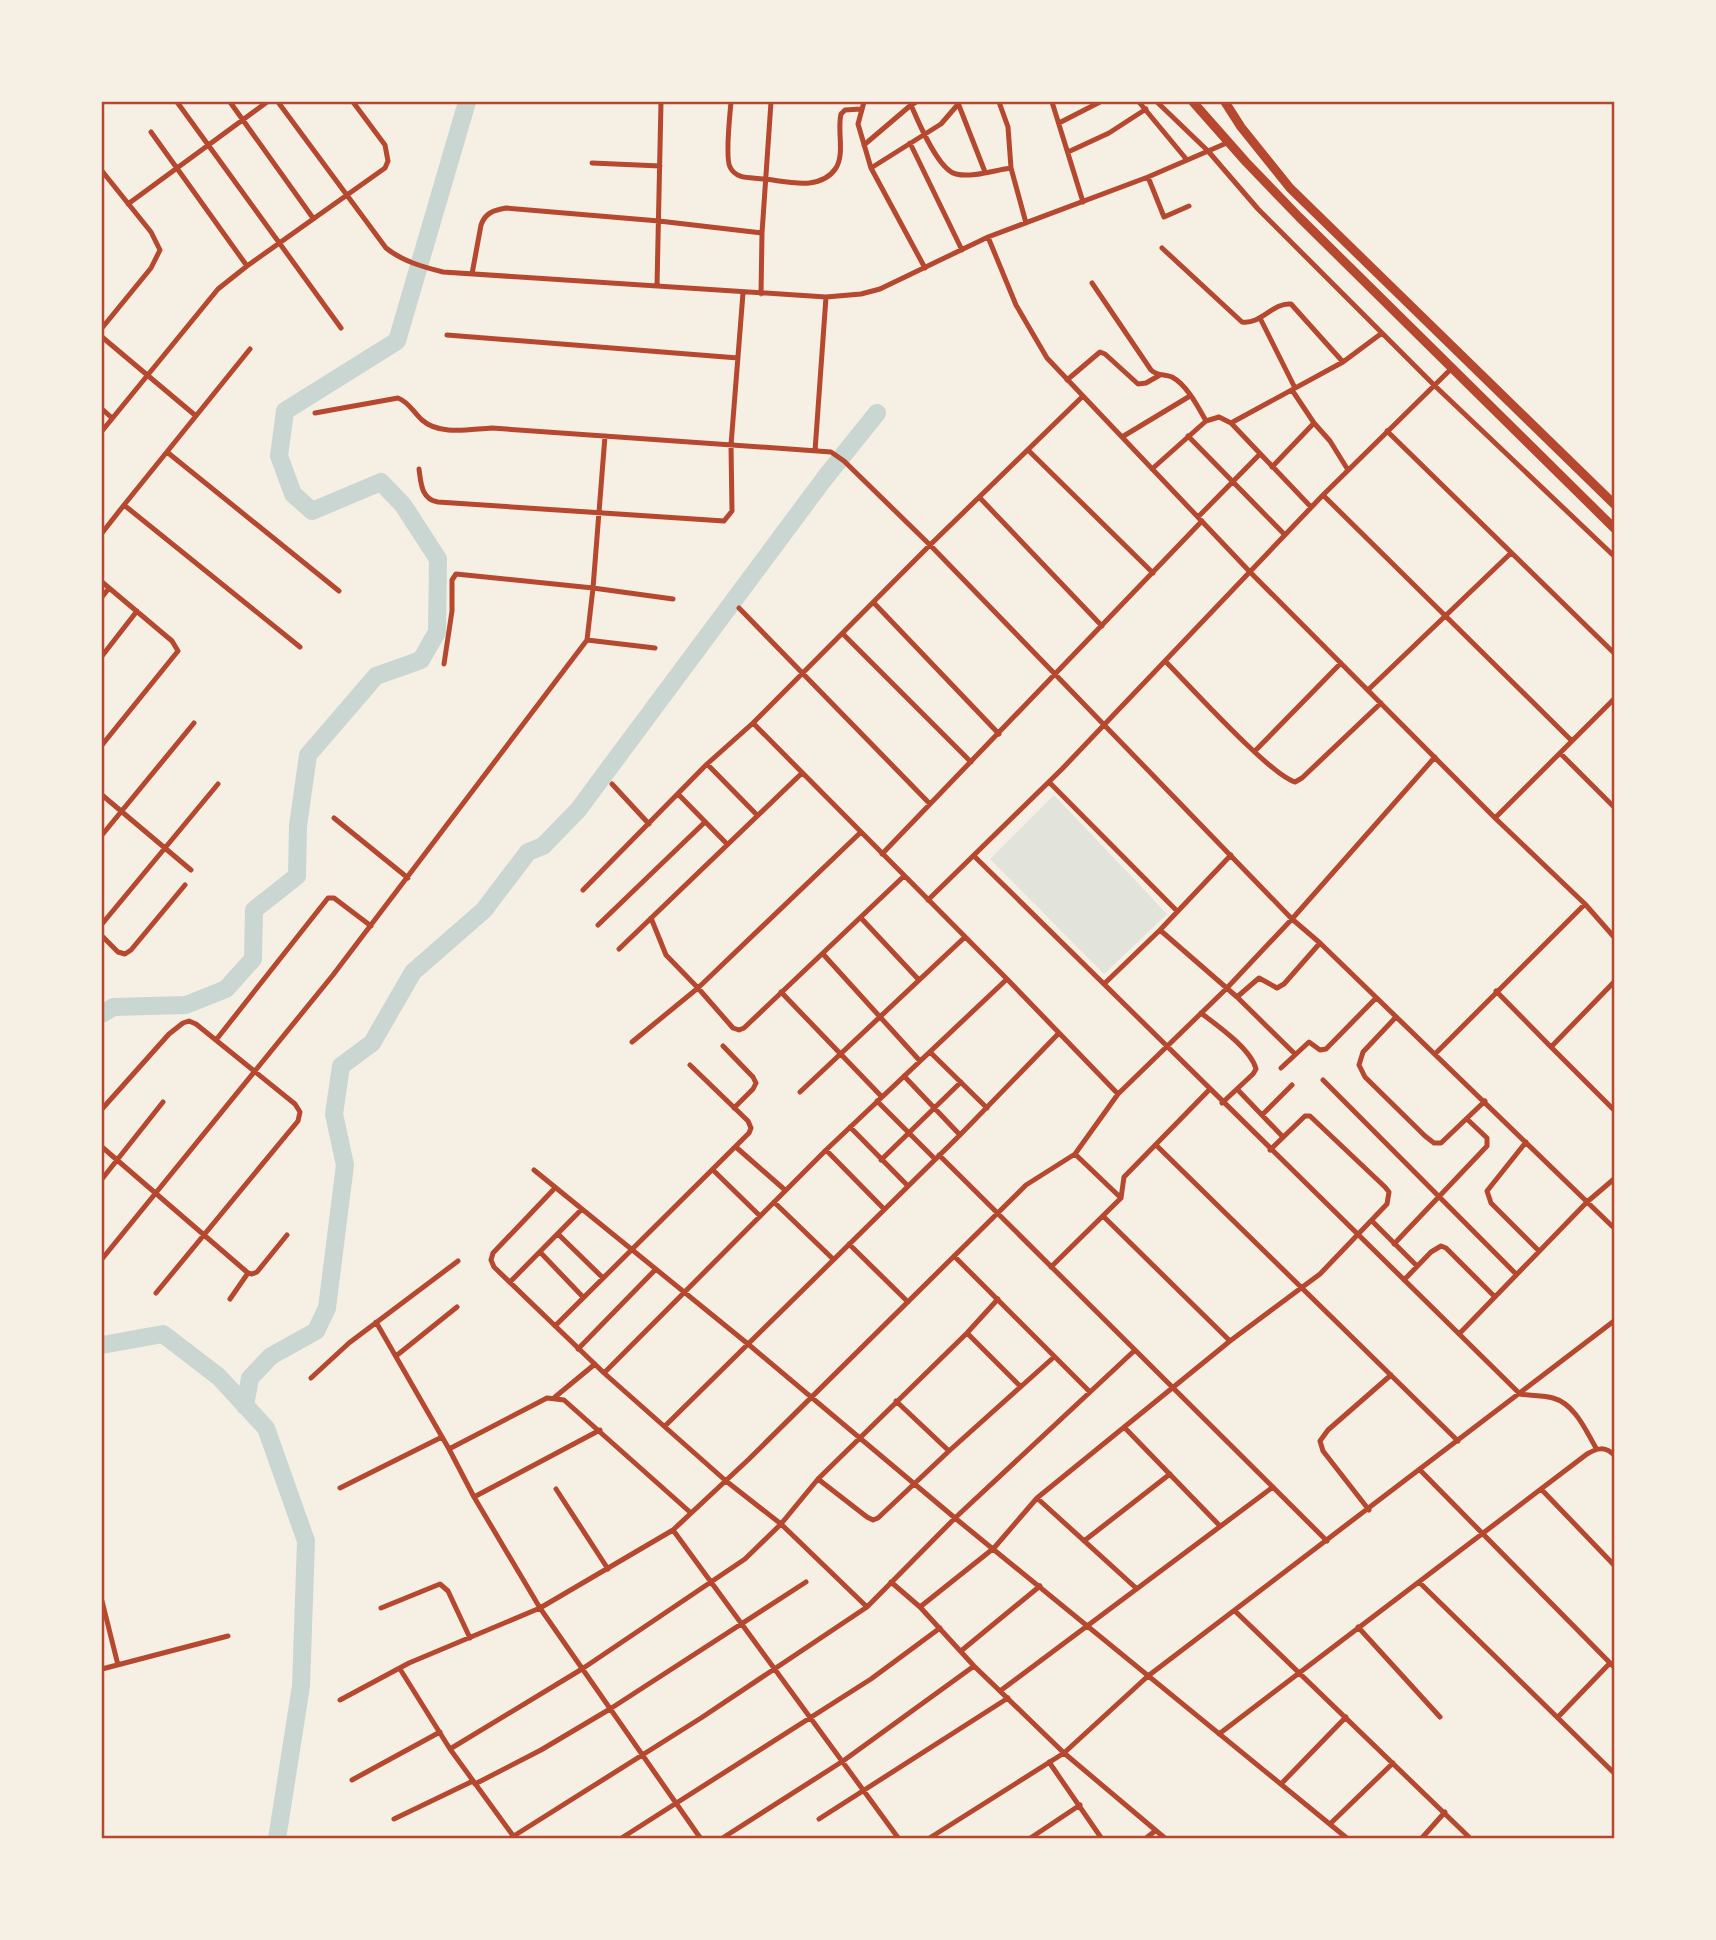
<svg xmlns="http://www.w3.org/2000/svg" width="1716" height="1940" viewBox="0 0 1716 1940" font-family="Signika,sans-serif">
<rect width="100%" height="100%" fill="#f6efe4"/>
<path fill="#e2e4dc" d="M 1054,795 L 1167,914 L 1104,974 L 990,859 Z"/>
<g fill="none" stroke-linecap="round" stroke-linejoin="round">
<path stroke="#c9d6d2" stroke-width="18" d="M 102,1014 L 113,1007 L 186,1005 L 226,989 L 253,959 L 254,910 L 297,876 L 298,826 L 308,755 L 376,676 L 421,660 L 437,632 L 438,559 L 403,505 L 381,482 L 312,511 L 293,494 L 279,456 L 285,411 L 397,341 L 467,102
M 102,1345 L 163,1334 L 219,1377 L 266,1428 L 306,1541 L 301,1686 L 277,1839
M 245,1406 L 250,1378 L 271,1356 L 316,1331 L 327,1308 L 345,1165 L 334,1114 L 341,1066 L 372,1043 L 413,972 L 484,910 L 528,852 L 543,846 L 578,810 L 824,479 L 877,413"/>
<path stroke="#b5482f" stroke-width="5" d="M 177,102 L 341,328
M 230,102 L 313,218
M 278,102 L 386,248 C 402,261 423,267 443,272 L 826,297 L 861,294 L 880,289 L 988,237 L 1148,177 L 1229,142
M 731,102 C 730,114 725,158 730,167 C 736,180 752,177 764,179 C 786,181 820,192 836,168 C 845,153 837,130 841,114 L 845,110 L 861,109
M 864,102 L 858,124 L 871,168 L 925,268
M 916,102 L 911,105 C 918,121 938,170 956,174 C 972,178 995,170 1011,168
M 999,102 L 1008,127 L 1011,168 L 1026,223
M 1052,102 L 1083,202
M 1139,102 L 1187,160
M 1157,102 L 1208,151 L 1258,209 L 1434,385 L 1614,556
M 958,103 L 985,172
M 1059,123 L 1100,102
M 151,132 L 247,266
M 910,143 L 962,250
M 864,145 L 911,105
M 1068,152 L 1109,133 L 1146,109
M 592,163 L 660,166
M 871,168 L 941,124 L 960,102
M 102,171 L 151,232 L 160,250 L 151,268 L 102,328
M 1148,177 L 1164,217 L 1189,206
M 128,204 L 267,102
M 988,237 L 1016,305 L 1047,358 L 1250,572 L 1495,818 L 1585,904 L 1614,937
M 1162,248 L 1242,322 C 1261,325 1273,302 1291,304 L 1343,362
M 472,274 L 481,225 C 485,213 494,210 506,208 L 659,221 L 762,233
M 1092,283 L 1151,370 C 1157,376 1164,374 1172,377 C 1187,385 1198,407 1206,421
M 657,286 L 661,102
M 761,294 L 762,233 L 771,102
M 1260,318 L 1295,388
M 447,335 L 738,358
M 102,337 L 196,416
M 250,349 L 124,505 L 300,647
M 1067,380 L 1100,352 L 1105,354 L 1138,384 L 1146,383 L 1160,375
M 1292,390 L 1314,423 L 1330,441 L 1348,470
M 102,409 L 112,418
M 315,413 L 398,398 C 409,402 414,413 422,420 C 440,436 470,429 492,428 L 831,452 L 844,461 L 930,545 L 1292,919 L 1320,943 L 1614,1228
M 1231,423 L 1311,507
M 102,431 L 218,289 L 247,266 L 385,168 L 388,161 L 385,145 L 353,102
M 1387,431 L 1614,653
M 1188,436 L 1285,535
M 1122,437 L 1190,396
M 1028,450 L 1153,573
M 815,451 L 826,297
M 167,452 L 339,591
M 1272,467 L 1314,423
M 419,469 C 421,483 421,499 438,502 L 724,521 L 732,511 L 731,445 L 743,293
M 1152,469 L 1206,421 L 1219,417 L 1231,423 L 1343,362 L 1382,333
M 1323,495 L 1572,741
M 980,498 L 1102,626
M 1198,517 L 1260,454
M 102,533 L 124,505
M 102,582 L 172,641 L 178,651 L 102,745
M 102,597 L 109,588
M 874,603 L 999,734
M 739,608 L 930,804
M 843,634 L 971,762
M 587,640 L 655,648
M 102,656 L 137,611
M 1166,662 C 1189,685 1270,775 1295,782 L 1302,778 L 1381,703
M 444,664 L 452,611 L 452,580 L 456,574 L 593,588 L 673,599
M 1368,690 L 1511,553
M 1255,751 L 1341,663
M 1560,753 L 1614,807
M 707,764 L 757,815
M 1049,782 L 1177,911
M 612,784 L 649,824
M 678,794 L 727,844
M 102,795 L 191,870
M 334,818 L 408,878
M 1495,818 L 1614,699
M 102,835 L 194,723
M 882,854 L 1202,521
M 1231,855 L 1160,930 L 1237,997 L 1295,1054
M 974,856 L 1520,1394 C 1531,1396 1543,1395 1553,1398 C 1575,1404 1586,1431 1596,1448
M 583,890 L 707,764 L 753,723
M 928,900 L 1062,769 L 1323,495 L 1451,369
M 651,918 L 666,955 L 698,988 L 733,1028 L 739,1030 L 744,1028 L 904,876
M 861,918 L 919,980
M 102,924 L 218,784
M 598,925 L 705,822
M 102,936 L 118,952 L 125,954 L 131,950 L 185,885
M 619,949 L 802,773
M 823,954 L 920,1061
M 1007,979 L 753,723 L 930,545 L 1083,396
M 1104,984 L 1160,930
M 1496,991 L 1551,1047 L 1614,982
M 781,992 L 882,1097
M 1237,997 L 1259,978 L 1277,988 L 1284,984 L 1320,943
M 1201,1013 C 1218,1026 1251,1049 1256,1069 L 1253,1074 L 1222,1103
M 1396,1017 L 1363,1052 L 1359,1065 L 1365,1077 L 1425,1136 L 1434,1143 L 1441,1143 L 1485,1101
M 216,1040 L 328,898 L 334,898 L 371,926
M 632,1042 L 698,988 L 861,832
M 723,1046 L 753,1077 L 756,1083 L 753,1089 L 734,1108
M 1551,1047 L 1614,1110
M 930,1052 L 987,1108
M 1435,1054 L 1585,904
M 1281,1068 L 1309,1042 L 1320,1050 L 1326,1049 L 1376,998
M 904,1076 L 960,1135
M 1323,1080 L 1516,1274
M 1237,1089 L 1283,1137
M 800,1092 L 965,937
M 877,1101 L 935,1159
M 102,1109 L 169,1034 L 183,1023 L 189,1021 L 196,1024 L 295,1104 L 300,1112 L 298,1121 L 156,1293
M 1262,1115 L 1292,1085
M 850,1127 L 907,1185
M 1526,1142 L 1487,1191 L 1491,1203 L 1539,1251
M 1156,1145 L 1458,1441
M 102,1147 L 248,1273 L 230,1299
M 737,1148 L 785,1190
M 826,1150 L 884,1209
M 939,1155 L 1327,1541
M 881,1160 L 961,1082
M 534,1170 L 748,1344 L 955,1518 L 1348,1839
M 713,1170 L 760,1216
M 102,1179 L 163,1102
M 554,1189 L 493,1253 L 491,1260 L 494,1267 L 604,1373 L 726,1481 L 781,1524 L 867,1607
M 1121,1198 L 1124,1177 L 1209,1090
M 774,1202 L 833,1259
M 1103,1216 L 1230,1341
M 1372,1221 L 1417,1266
M 558,1234 L 603,1278
M 849,1244 L 908,1302
M 1394,1244 L 1487,1146 L 1487,1138 L 1467,1119
M 540,1252 L 583,1297
M 954,1256 L 1090,1392
M 102,1259 L 333,975 L 587,640 L 593,588 L 605,436
M 1051,1267 L 1121,1198 L 1075,1154
M 248,1273 L 252,1274 L 257,1272 L 287,1235
M 1404,1280 L 1431,1252 L 1441,1246 L 1446,1248 L 1495,1297
M 510,1282 L 582,1209
M 376,1322 L 449,1449 L 474,1497 L 540,1608 L 701,1839
M 555,1326 L 749,1133 L 751,1128 L 748,1121 L 690,1065
M 967,1333 L 1020,1386
M 1459,1334 L 1587,1202 L 1614,1179
M 578,1349 L 655,1270
M 396,1356 L 457,1307
M 604,1373 L 826,1150 L 1007,979 L 1118,1094
M 311,1378 L 349,1343 L 458,1261
M 555,1397 L 595,1364
M 896,1401 L 949,1451
M 665,1426 L 960,1135 L 1059,1033
M 1124,1427 L 1220,1526
M 449,1449 L 547,1398 L 564,1400 L 691,1513
M 1420,1470 L 1614,1667
M 818,1479 L 867,1517 L 873,1520 L 878,1518 L 949,1451 L 1054,1357
M 340,1488 L 442,1437
M 556,1489 L 608,1569
M 1541,1489 L 1614,1565
M 474,1497 L 600,1430
M 1037,1498 L 1136,1588
M 1369,1510 L 1323,1451 L 1320,1441 L 1328,1430 L 1391,1375
M 673,1530 L 749,1459 L 1026,1185 L 1075,1154 L 1118,1094 L 1226,989 L 1292,919 L 1435,757
M 1084,1541 L 1170,1474
M 891,1582 L 920,1607 L 974,1666 L 1064,1753 L 1166,1839
M 1419,1582 L 1614,1773
M 102,1601 L 118,1665
M 920,1607 L 994,1548 L 1037,1498 L 1230,1341 L 1320,1274 L 1387,1204 L 1389,1192 L 1385,1187 L 1310,1116 L 1305,1116 L 1270,1150
M 381,1608 L 440,1584 L 448,1591 L 470,1638
M 1235,1611 L 1471,1839
M 1358,1627 L 1440,1717
M 961,1651 L 1040,1586
M 102,1669 L 228,1636
M 400,1669 L 450,1749 L 514,1837
M 1000,1691 L 1273,1487
M 340,1700 L 409,1663 L 540,1608 L 673,1530 L 899,1839
M 1558,1717 L 1610,1663
M 1219,1734 L 1587,1454 C 1597,1448 1605,1446 1614,1455
M 450,1749 L 582,1669 L 745,1559 L 781,1524 L 818,1479 L 967,1333 L 998,1299
M 1049,1762 L 1102,1839
M 352,1780 L 440,1732
M 475,1784 L 541,1750 L 610,1709 L 806,1582
M 1281,1784 L 1346,1717
M 394,1819 L 473,1781
M 819,1819 L 1008,1698
M 1330,1824 L 1393,1763
M 509,1839 L 701,1718 L 867,1607 L 955,1518 L 1134,1351
M 620,1839 L 871,1679 L 940,1628
M 721,1839 L 843,1761 L 974,1666
M 928,1839 L 1064,1753 L 1148,1676 L 1614,1321
M 1029,1839 L 1080,1805
M 1145,1839 L 1155,1831
M 1421,1839 L 1445,1812"/>
<path stroke="#b5482f" stroke-width="9" d="M 1193,102 L 1246,162 L 1299,217 L 1614,528
M 1225,102 L 1241,127 L 1290,188 L 1614,504"/>
</g>
<rect width="1716" height="1940" fill="none" stroke="#f6efe4" stroke-width="206"/>
<rect x="103" y="103" width="1510" height="1734" fill="none" stroke="#b5482f" stroke-width="2.5"/>
</svg>
